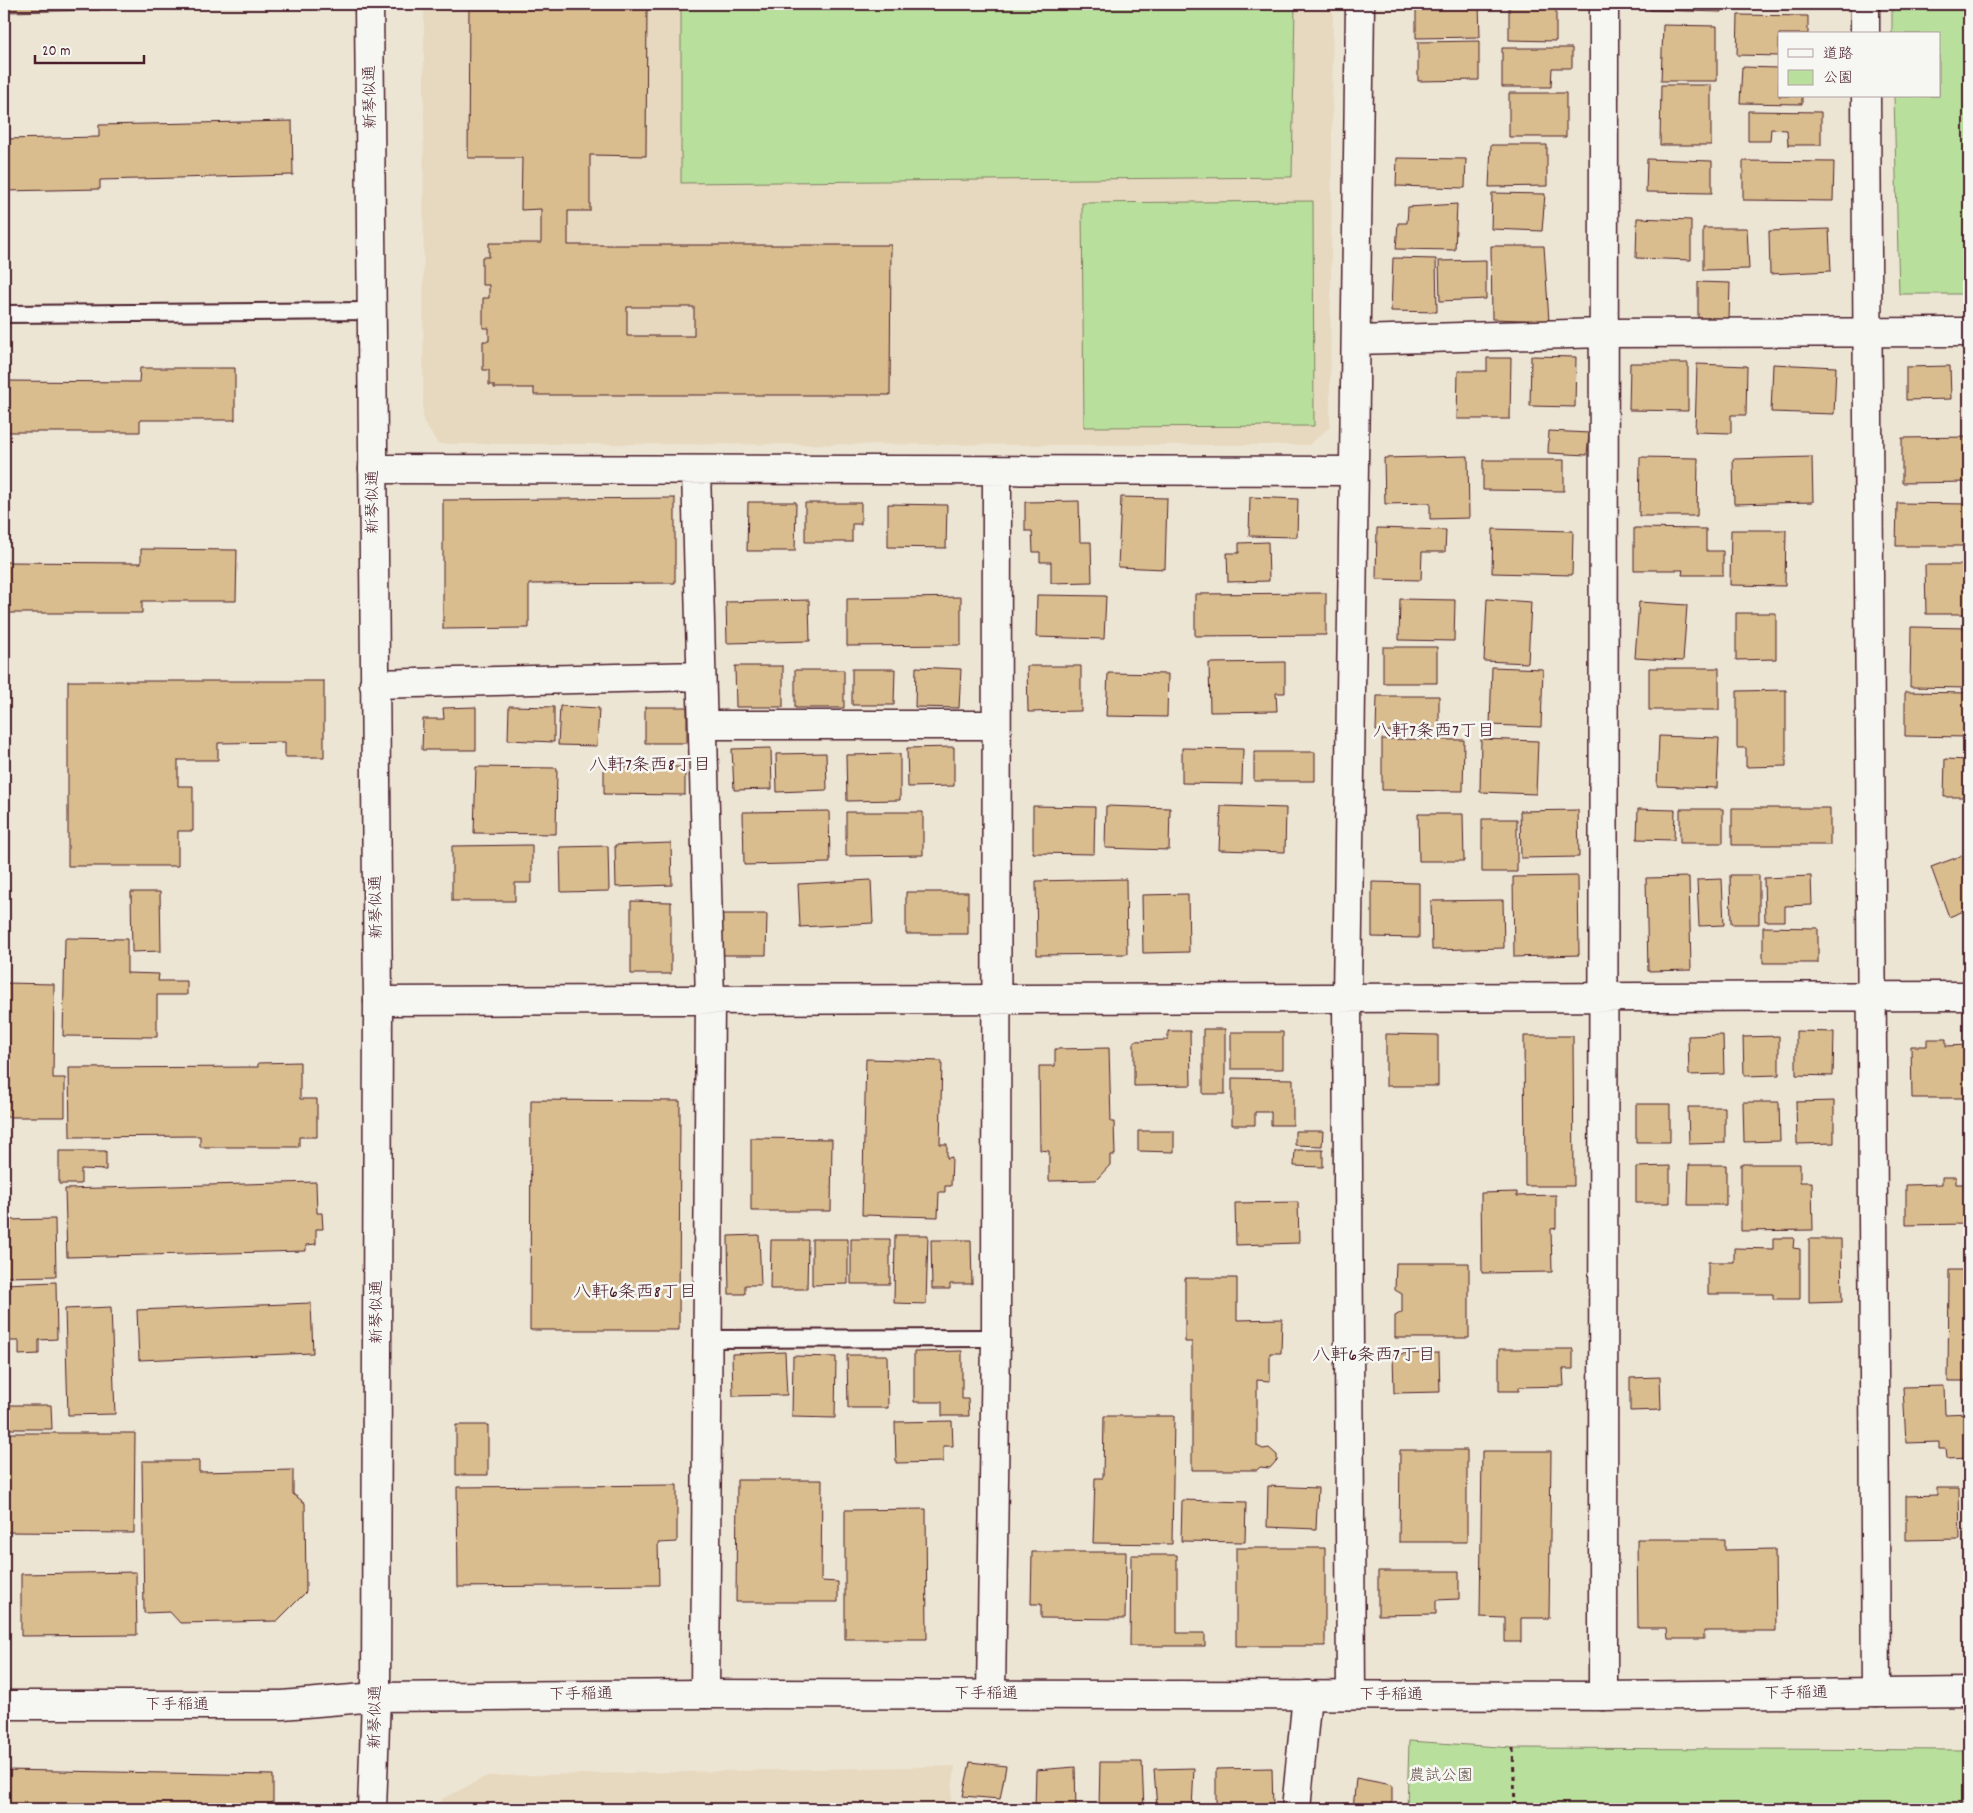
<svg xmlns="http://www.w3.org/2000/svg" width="1973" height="1813" viewBox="0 0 1973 1813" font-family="Dekko,'Klee One',sans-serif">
<rect width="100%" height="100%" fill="#ede5d4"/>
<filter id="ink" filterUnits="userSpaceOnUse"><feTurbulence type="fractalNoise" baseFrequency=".02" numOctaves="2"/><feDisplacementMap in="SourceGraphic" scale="10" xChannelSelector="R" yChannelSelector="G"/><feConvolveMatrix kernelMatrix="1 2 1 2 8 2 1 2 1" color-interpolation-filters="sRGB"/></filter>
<g filter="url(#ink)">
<path fill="#e7d9bf" d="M 424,4 L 1333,4 L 1330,427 L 1309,445 L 438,444 L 423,421 Z
M 955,1766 L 950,1809 L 441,1809 L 442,1799 L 487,1776 Z"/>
<path fill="#b8e09c" stroke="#818064" d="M 681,4 L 1295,4 L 1292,177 L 681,183 Z
M 1892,4 L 1969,4 L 1969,294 L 1899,294 L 1894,96 L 1939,96 L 1939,34 L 1892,34 Z
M 1313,201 L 1314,426 L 1084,427 L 1082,203 Z
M 1409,1741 L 1513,1748 L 1969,1750 L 1969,1809 L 1407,1809 Z"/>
<path fill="#d9bd8e" stroke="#4a1f2b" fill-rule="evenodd" d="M 4,4 L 100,4 L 100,10 L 4,12 Z
M 469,4 L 647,4 L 646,156 L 590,155 L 590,211 L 568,211 L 568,245 L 891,245 L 890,395 L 534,395 L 534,388 L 494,388 L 494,385 L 489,385 L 489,370 L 483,370 L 483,341 L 489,341 L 489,328 L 483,328 L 483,298 L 489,298 L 489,285 L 482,285 L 482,257 L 489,257 L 489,243 L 541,243 L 541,209 L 521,210 L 522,158 L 468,158 ZM 627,307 L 694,307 L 694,336 L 627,336 Z
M 1416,4 L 1479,4 L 1480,37 L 1416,38 Z
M 1509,4 L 1556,4 L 1556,41 L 1509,40 Z
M 1651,4 L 1721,4 L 1721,12 L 1650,10 Z
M 1738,15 L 1808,16 L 1808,34 L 1779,34 L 1779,56 L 1737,55 Z
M 1663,25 L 1717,26 L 1717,81 L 1661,81 Z
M 1479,41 L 1479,80 L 1418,81 L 1418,42 Z
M 1502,48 L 1572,48 L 1572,68 L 1552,68 L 1551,87 L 1502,87 Z
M 1742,67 L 1779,68 L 1779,96 L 1802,96 L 1802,104 L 1740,103 Z
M 1661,85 L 1711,85 L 1711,145 L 1660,145 Z
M 1509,93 L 1566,93 L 1566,137 L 1509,137 Z
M 1748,111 L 1821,112 L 1821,145 L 1788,145 L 1787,130 L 1771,129 L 1770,141 L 1748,141 Z
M 292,121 L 293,175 L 100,180 L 100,189 L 4,191 L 4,139 L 99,137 L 99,125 Z
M 1491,145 L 1547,145 L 1547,186 L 1489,187 Z
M 1397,158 L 1466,159 L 1465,188 L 1396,186 Z
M 1647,159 L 1712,161 L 1712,193 L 1646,192 Z
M 1743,161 L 1834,162 L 1833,201 L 1743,200 Z
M 1492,193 L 1545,194 L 1542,231 L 1491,229 Z
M 1457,204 L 1455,250 L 1396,249 L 1398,223 L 1407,223 L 1408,207 Z
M 1637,218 L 1691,220 L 1691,260 L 1636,258 Z
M 1703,228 L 1747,228 L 1749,269 L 1703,270 Z
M 1829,229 L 1831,271 L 1770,274 L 1769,231 Z
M 1491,246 L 1544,246 L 1549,321 L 1492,319 Z
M 1393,258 L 1436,259 L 1437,312 L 1391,311 Z
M 1486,260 L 1486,299 L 1440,301 L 1439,261 Z
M 1698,282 L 1730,283 L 1729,319 L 1698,318 Z
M 1531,356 L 1576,357 L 1575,407 L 1530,406 Z
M 1487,358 L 1511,358 L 1510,419 L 1457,419 L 1458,371 L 1487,371 Z
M 1630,363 L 1688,363 L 1688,411 L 1629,410 Z
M 1697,364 L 1747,366 L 1746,415 L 1731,415 L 1731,433 L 1695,432 Z
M 1773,364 L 1836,367 L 1834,414 L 1771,412 Z
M 1950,366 L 1951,399 L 1906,400 L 1906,367 Z
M 140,368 L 235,368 L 235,420 L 140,420 L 140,432 L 4,432 L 4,381 L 139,382 Z
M 1549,431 L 1589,433 L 1587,455 L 1548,453 Z
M 1969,437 L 1969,482 L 1902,483 L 1902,438 Z
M 1468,456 L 1469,518 L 1430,519 L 1430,503 L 1385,504 L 1384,458 Z
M 1640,457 L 1698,458 L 1697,516 L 1639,516 Z
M 1812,457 L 1813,502 L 1734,504 L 1733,459 Z
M 1483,460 L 1564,460 L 1564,491 L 1483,490 Z
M 1121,497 L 1167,498 L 1165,569 L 1118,567 Z
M 1250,497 L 1298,499 L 1297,537 L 1249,536 Z
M 675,498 L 675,583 L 529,584 L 529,628 L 443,629 L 443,500 Z
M 1079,501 L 1080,542 L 1091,542 L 1092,582 L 1051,583 L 1051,562 L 1040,562 L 1040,552 L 1033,552 L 1032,531 L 1025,531 L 1025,502 Z
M 748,502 L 796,502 L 795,551 L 747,551 Z
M 805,503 L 861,503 L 861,524 L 852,524 L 852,542 L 805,542 Z
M 1897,503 L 1969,504 L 1969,546 L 1896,546 Z
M 888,504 L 947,505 L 946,548 L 888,547 Z
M 1377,528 L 1446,530 L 1445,552 L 1422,552 L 1421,580 L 1376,579 Z
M 1634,528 L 1706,529 L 1706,551 L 1723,551 L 1723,575 L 1682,575 L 1683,570 L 1634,570 Z
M 1493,529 L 1573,531 L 1572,575 L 1492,573 Z
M 1731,530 L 1786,530 L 1785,586 L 1730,585 Z
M 1268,542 L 1269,581 L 1228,582 L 1227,553 L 1239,553 L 1239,543 Z
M 141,549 L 237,550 L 236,601 L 142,601 L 142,613 L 4,613 L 4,562 L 141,563 Z
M 1925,565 L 1967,565 L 1968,614 L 1926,614 Z
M 1326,593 L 1326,635 L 1195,636 L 1195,594 Z
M 1037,595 L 1106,596 L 1104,639 L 1036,637 Z
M 961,597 L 961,645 L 847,646 L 847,599 Z
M 1400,599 L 1455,600 L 1454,641 L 1399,640 Z
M 1487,599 L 1531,602 L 1528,663 L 1484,661 Z
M 809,600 L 810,641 L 727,643 L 726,602 Z
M 1639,602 L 1687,605 L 1683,661 L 1635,658 Z
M 1736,613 L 1776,613 L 1776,659 L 1736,660 Z
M 1911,627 L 1969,628 L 1969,688 L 1910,687 Z
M 1383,647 L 1437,647 L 1437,683 L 1383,683 Z
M 1285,662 L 1285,693 L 1276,693 L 1277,711 L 1210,712 L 1209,663 Z
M 735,666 L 783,666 L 783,707 L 736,707 Z
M 1027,666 L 1081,666 L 1081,711 L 1028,712 Z
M 916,667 L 961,669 L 959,708 L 915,707 Z
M 1492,667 L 1543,669 L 1541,727 L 1490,725 Z
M 1649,668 L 1719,668 L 1719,710 L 1649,710 Z
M 852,669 L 895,669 L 894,705 L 852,705 Z
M 795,670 L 844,670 L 844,708 L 795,708 Z
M 1108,673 L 1168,674 L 1167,717 L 1106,716 Z
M 68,681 L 324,681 L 324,757 L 285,757 L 285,742 L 218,743 L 218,760 L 178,760 L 178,786 L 193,786 L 193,831 L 178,831 L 178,866 L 68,866 Z
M 1786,690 L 1786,766 L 1746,767 L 1746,748 L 1737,748 L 1737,691 Z
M 1905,692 L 1969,693 L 1969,737 L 1905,736 Z
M 1377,696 L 1439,696 L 1439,732 L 1376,731 Z
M 509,706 L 554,707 L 554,742 L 508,740 Z
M 560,706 L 599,708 L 597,746 L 558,745 Z
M 476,707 L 476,750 L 422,750 L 423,719 L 444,719 L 443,708 Z
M 645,707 L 687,707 L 687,743 L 645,743 Z
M 1659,736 L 1719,738 L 1717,788 L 1657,786 Z
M 1382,739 L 1464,740 L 1463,791 L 1382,790 Z
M 1481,739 L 1538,741 L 1536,794 L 1480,792 Z
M 954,747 L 954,786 L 908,787 L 907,748 Z
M 771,748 L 772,789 L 734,790 L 732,749 Z
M 1182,748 L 1243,749 L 1242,784 L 1182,783 Z
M 1254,752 L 1315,752 L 1315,781 L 1254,781 Z
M 826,753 L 827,790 L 777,792 L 776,754 Z
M 900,754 L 900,800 L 847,801 L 846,755 Z
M 1945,759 L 1969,760 L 1969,797 L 1944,797 Z
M 476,767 L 557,768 L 556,834 L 474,833 Z
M 604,767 L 685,767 L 685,795 L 604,794 Z
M 1033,806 L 1095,807 L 1094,854 L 1033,853 Z
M 1106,806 L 1170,808 L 1169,850 L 1105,848 Z
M 1221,806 L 1286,808 L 1285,852 L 1219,850 Z
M 1732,808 L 1830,808 L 1830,845 L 1732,845 Z
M 1638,809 L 1675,810 L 1674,840 L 1637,839 Z
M 1680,809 L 1723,809 L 1723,843 L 1680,843 Z
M 1578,810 L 1579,857 L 1521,858 L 1520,811 Z
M 829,811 L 830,863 L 744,865 L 743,812 Z
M 846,812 L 923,812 L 923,855 L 846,856 Z
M 1418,814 L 1463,814 L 1464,861 L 1419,861 Z
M 1482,819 L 1517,819 L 1517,872 L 1482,872 Z
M 671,843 L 672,885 L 616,887 L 615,845 Z
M 532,845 L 532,883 L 515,883 L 515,901 L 452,901 L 452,846 Z
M 608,846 L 609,891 L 561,892 L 560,847 Z
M 1969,853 L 1969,909 L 1949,917 L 1931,867 Z
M 1730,875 L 1759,875 L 1759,924 L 1731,924 Z
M 1578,876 L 1579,955 L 1514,957 L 1513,877 Z
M 1811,876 L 1812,905 L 1785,906 L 1785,921 L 1765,921 L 1764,878 Z
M 1689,877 L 1691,970 L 1648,971 L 1646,878 Z
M 1126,879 L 1127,954 L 1037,955 L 1036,881 Z
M 1722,879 L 1724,925 L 1699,926 L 1697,880 Z
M 871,880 L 873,923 L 800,927 L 798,884 Z
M 1372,882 L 1419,883 L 1419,938 L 1372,937 Z
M 131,892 L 160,892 L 161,951 L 132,952 Z
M 906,892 L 968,892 L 968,934 L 906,934 Z
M 1188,894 L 1189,952 L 1143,953 L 1142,895 Z
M 1503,900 L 1504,948 L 1432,950 L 1431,901 Z
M 631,901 L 671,902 L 671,974 L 631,974 Z
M 719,914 L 767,914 L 766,955 L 719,955 Z
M 1763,927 L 1818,928 L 1818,963 L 1763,963 Z
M 65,938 L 127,939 L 127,973 L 159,974 L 158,981 L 187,981 L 187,995 L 157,995 L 157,1037 L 63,1036 Z
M 4,983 L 54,984 L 53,1078 L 65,1078 L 65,1117 L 4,1117 Z
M 1203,1029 L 1225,1029 L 1225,1094 L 1203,1094 Z
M 1168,1031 L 1190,1031 L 1191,1085 L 1134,1086 L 1134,1041 L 1168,1040 Z
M 1796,1031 L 1834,1032 L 1833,1076 L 1796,1075 Z
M 1231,1032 L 1283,1032 L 1283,1069 L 1231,1069 Z
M 1386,1034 L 1438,1035 L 1438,1086 L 1386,1086 Z
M 1723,1035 L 1724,1074 L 1689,1075 L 1688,1036 Z
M 1524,1036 L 1573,1036 L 1574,1186 L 1525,1186 Z
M 1779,1036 L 1779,1075 L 1744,1076 L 1743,1037 Z
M 1927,1039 L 1946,1039 L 1946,1046 L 1969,1045 L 1969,1098 L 1912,1098 L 1911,1046 L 1927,1046 Z
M 1109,1048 L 1111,1122 L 1114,1122 L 1115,1155 L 1110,1155 L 1110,1165 L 1096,1180 L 1049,1181 L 1049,1151 L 1040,1150 L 1039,1066 L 1055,1066 L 1055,1049 Z
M 866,1059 L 942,1061 L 940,1144 L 947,1144 L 947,1158 L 952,1157 L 951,1186 L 945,1186 L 945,1192 L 939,1192 L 938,1217 L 862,1215 Z
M 300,1062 L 300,1099 L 317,1099 L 317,1137 L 299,1137 L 299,1147 L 200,1147 L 200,1136 L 70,1137 L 69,1068 L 258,1067 L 258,1063 Z
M 1232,1078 L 1293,1079 L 1293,1125 L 1271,1125 L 1271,1112 L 1255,1112 L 1255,1125 L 1232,1125 Z
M 531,1100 L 680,1101 L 679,1330 L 530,1330 Z
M 1834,1101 L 1834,1143 L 1797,1144 L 1796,1102 Z
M 1743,1102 L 1779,1102 L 1780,1141 L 1744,1142 Z
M 1636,1104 L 1670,1104 L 1670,1142 L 1636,1142 Z
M 1688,1107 L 1725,1107 L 1725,1143 L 1689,1144 Z
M 1138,1131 L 1174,1131 L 1174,1152 L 1138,1151 Z
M 1295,1131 L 1323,1131 L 1322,1146 L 1295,1145 Z
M 751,1138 L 832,1139 L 831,1211 L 751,1211 Z
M 1295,1150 L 1323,1150 L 1323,1167 L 1294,1166 Z
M 59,1151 L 106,1151 L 106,1170 L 81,1169 L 81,1184 L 59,1184 Z
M 1741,1164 L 1800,1164 L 1800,1182 L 1812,1182 L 1813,1230 L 1741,1231 Z
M 1689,1165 L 1726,1165 L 1726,1205 L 1688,1205 Z
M 1670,1166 L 1670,1203 L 1636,1203 L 1636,1167 Z
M 1942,1177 L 1956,1177 L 1956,1184 L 1969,1184 L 1969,1224 L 1906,1225 L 1906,1185 L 1942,1184 Z
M 316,1182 L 317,1213 L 322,1213 L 323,1229 L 316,1229 L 316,1244 L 306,1245 L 306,1251 L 67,1257 L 65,1189 Z
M 1517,1192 L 1517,1196 L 1556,1195 L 1556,1228 L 1551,1229 L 1552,1272 L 1482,1273 L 1481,1193 Z
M 1298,1202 L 1299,1243 L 1236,1245 L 1235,1203 Z
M 55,1219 L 56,1276 L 4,1277 L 4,1220 Z
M 759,1235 L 761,1285 L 745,1285 L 745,1294 L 729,1294 L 728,1236 Z
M 895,1235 L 928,1235 L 926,1304 L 894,1303 Z
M 1773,1238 L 1794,1238 L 1793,1248 L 1800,1249 L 1800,1299 L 1773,1299 L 1773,1294 L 1708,1294 L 1708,1262 L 1734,1262 L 1734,1248 L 1773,1249 Z
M 812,1239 L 848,1239 L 848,1284 L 812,1285 Z
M 851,1239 L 890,1239 L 890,1284 L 851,1284 Z
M 1809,1239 L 1841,1239 L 1842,1302 L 1809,1303 Z
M 771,1240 L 808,1240 L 807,1289 L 770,1289 Z
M 931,1240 L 971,1240 L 972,1284 L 950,1284 L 950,1289 L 932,1289 Z
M 1396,1263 L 1469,1263 L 1469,1338 L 1395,1338 L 1395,1316 L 1402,1312 L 1402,1294 L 1395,1290 Z
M 1949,1270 L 1969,1270 L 1969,1381 L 1948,1381 Z
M 1185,1278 L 1237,1278 L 1237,1320 L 1282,1319 L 1281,1353 L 1270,1353 L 1270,1381 L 1257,1380 L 1257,1446 L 1263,1449 L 1269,1448 L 1277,1455 L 1277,1460 L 1270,1468 L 1260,1467 L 1257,1470 L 1192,1470 L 1192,1342 L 1185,1342 Z
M 56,1282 L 57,1339 L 39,1340 L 39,1354 L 19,1355 L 19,1341 L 4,1341 L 4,1284 Z
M 311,1303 L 313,1353 L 139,1360 L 137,1310 Z
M 111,1307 L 115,1414 L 68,1415 L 65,1309 Z
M 1499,1349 L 1573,1349 L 1573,1369 L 1563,1369 L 1564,1386 L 1519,1387 L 1519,1391 L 1499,1391 Z
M 962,1351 L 962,1399 L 968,1399 L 969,1416 L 942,1416 L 942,1402 L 914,1402 L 914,1352 Z
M 785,1352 L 787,1395 L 733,1396 L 732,1354 Z
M 1439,1353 L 1440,1392 L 1394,1393 L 1393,1354 Z
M 847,1355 L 887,1355 L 888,1408 L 848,1408 Z
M 793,1356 L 836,1357 L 835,1418 L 792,1417 Z
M 1660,1377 L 1661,1410 L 1630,1411 L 1630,1378 Z
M 1944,1386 L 1945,1414 L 1969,1413 L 1969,1458 L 1947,1459 L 1946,1449 L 1939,1449 L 1939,1442 L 1906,1443 L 1903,1387 Z
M 4,1405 L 51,1405 L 52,1429 L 4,1429 Z
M 1104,1416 L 1174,1416 L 1172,1544 L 1093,1543 L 1095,1478 L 1103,1478 Z
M 952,1421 L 953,1446 L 943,1446 L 943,1462 L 896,1463 L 895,1422 Z
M 456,1425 L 488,1425 L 488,1475 L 456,1475 Z
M 4,1433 L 135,1433 L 134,1533 L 4,1532 Z
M 1400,1450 L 1467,1450 L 1467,1542 L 1399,1542 Z
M 1482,1451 L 1551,1451 L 1549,1618 L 1521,1618 L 1521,1642 L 1505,1642 L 1505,1618 L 1480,1617 Z
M 142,1461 L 199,1461 L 199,1472 L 293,1470 L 293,1494 L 305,1503 L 306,1592 L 277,1621 L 180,1623 L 170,1612 L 144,1613 Z
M 737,1480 L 822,1480 L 821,1581 L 838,1582 L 838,1602 L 736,1602 Z
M 677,1485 L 677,1542 L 658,1543 L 659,1585 L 458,1587 L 457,1487 Z
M 1268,1486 L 1318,1488 L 1316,1529 L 1267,1527 Z
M 1937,1488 L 1959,1488 L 1960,1539 L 1906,1540 L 1906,1496 L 1937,1495 Z
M 1182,1500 L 1246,1502 L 1245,1542 L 1181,1541 Z
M 926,1509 L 927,1639 L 845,1639 L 845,1510 Z
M 1637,1539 L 1725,1539 L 1725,1550 L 1775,1549 L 1776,1631 L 1704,1631 L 1704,1639 L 1668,1639 L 1667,1628 L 1638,1628 Z
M 1236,1548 L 1325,1548 L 1325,1646 L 1236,1646 Z
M 1032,1552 L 1126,1552 L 1125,1619 L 1041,1618 L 1041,1604 L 1031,1604 Z
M 1131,1555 L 1177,1555 L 1177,1633 L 1205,1633 L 1205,1646 L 1130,1646 Z
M 1378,1571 L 1459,1571 L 1459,1599 L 1436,1600 L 1436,1614 L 1378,1615 Z
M 136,1572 L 137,1635 L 21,1636 L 21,1574 Z
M 970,1762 L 1006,1766 L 1000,1799 L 963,1796 Z
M 1100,1762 L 1142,1762 L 1144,1809 L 1099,1809 Z
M 1075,1767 L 1076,1809 L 1035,1809 L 1036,1770 Z
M 1194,1768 L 1192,1809 L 1157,1809 L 1154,1769 Z
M 1272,1768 L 1273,1809 L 1216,1809 L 1216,1769 Z
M 4,1770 L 273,1775 L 273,1808 L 4,1809 Z
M 1356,1778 L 1392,1785 L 1392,1809 L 1353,1809 Z"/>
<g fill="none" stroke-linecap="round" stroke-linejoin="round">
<g stroke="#4a1f2b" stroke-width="20">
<path id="service" d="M 4,314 L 374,311
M 706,1339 L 996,1338"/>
</g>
<g stroke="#4a1f2b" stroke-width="31">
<path id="minor" d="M 1865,4 L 1865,34
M 1866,96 L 1876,1693
M 1356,340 L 1603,333 L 1969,332
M 373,469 L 1354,471
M 696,470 L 710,1000 L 705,1694
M 374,684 L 701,676
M 703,725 L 996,725
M 378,1001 L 1969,996
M 991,1694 L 996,1338 L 997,470
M 1351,1695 L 1347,998 L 1360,4
M 1603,1696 L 1604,4
M 1296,1809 L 1307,1695"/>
</g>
<g stroke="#4a1f2b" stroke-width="31">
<path id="tertiary" d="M 369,4 L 378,1001 L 376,1697 L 372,1809"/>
</g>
<g stroke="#4a1f2b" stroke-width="31">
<path id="secondary" d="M 4,1705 L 282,1705 L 376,1697 L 705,1694 L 1603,1696 L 1969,1692"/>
</g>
<path stroke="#4a1f2b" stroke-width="3" stroke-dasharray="5 4" stroke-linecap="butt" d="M 1513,1748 L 1515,1809
M 1923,1809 L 1969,1805"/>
<use href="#service" stroke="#f6f6f2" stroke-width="16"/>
<use href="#minor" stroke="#f6f6f2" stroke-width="28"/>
<use href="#tertiary" stroke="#f6f6f2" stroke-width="28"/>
<use href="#secondary" stroke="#f6f6f2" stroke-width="28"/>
</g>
</g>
<g text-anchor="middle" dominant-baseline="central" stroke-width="5" stroke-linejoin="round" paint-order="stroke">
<g font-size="16" fill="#4a1f2b" stroke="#f6f6f2">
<text transform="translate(371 97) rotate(-91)">新琴似通</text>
<text transform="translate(373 502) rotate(-90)">新琴似通</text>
<text transform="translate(377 907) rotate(-91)">新琴似通</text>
<text transform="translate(377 1312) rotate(-90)">新琴似通</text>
<text x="986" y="1694">下手稲通</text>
<text transform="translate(1796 1694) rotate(-1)">下手稲通</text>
<text transform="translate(581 1695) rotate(-1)">下手稲通</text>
<text x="1391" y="1695">下手稲通</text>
<text x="177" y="1705">下手稲通</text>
<text transform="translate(376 1717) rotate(-89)">新琴似通</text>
</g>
<g font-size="16" fill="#664f47" stroke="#f6f6f2">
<text x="1441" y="1776">農試公園</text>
</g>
<g font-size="18" fill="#4a1f2b" stroke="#f6f6f2">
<text x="1434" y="732">八軒7条西7丁目</text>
<text x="650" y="766">八軒7条西8丁目</text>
<text x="635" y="1293">八軒6条西8丁目</text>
<text x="1374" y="1356">八軒6条西7丁目</text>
</g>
</g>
<rect width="1973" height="1813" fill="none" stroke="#f6f6f2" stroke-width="20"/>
<rect x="10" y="10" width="1953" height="1793" fill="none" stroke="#4a1f2b" stroke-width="2" filter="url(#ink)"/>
<rect x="1778" y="32" width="162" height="65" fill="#f6f6f2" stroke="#b1a0a2"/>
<rect x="1788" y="49" width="25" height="8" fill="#f6f6f2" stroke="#b1a0a2"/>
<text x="1823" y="58" font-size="15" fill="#4a1f2b">道路</text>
<rect x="1788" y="70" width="25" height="15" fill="#b8e09c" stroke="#b1a0a2"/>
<text x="1823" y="82" font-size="15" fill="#4a1f2b">公園</text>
<path d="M35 55v8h109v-8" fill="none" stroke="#4a1f2b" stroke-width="2.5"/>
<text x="42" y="55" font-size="15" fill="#4a1f2b" stroke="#f6f6f2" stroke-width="4" paint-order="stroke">20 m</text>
</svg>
